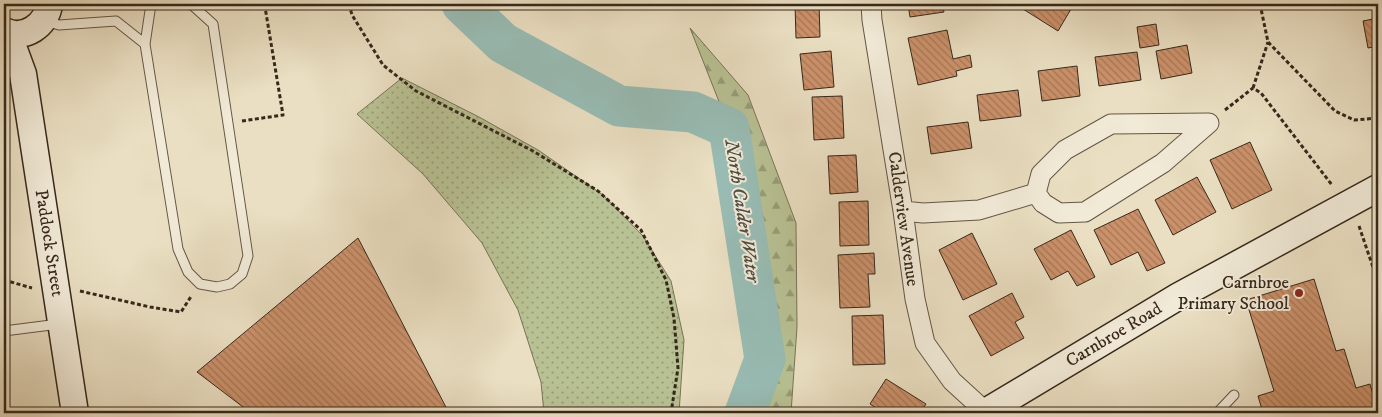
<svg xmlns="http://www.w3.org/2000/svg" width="1382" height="417" viewBox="0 0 1382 417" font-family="'IM FELL DW Pica',serif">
<defs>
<pattern id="grass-dots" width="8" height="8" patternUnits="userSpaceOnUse" patternTransform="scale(1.25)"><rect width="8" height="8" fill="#b8c193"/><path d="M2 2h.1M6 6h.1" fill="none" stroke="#969d77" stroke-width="1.8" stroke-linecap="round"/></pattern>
<pattern id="forest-firs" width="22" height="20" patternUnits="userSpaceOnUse" patternTransform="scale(1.25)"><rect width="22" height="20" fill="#b8c193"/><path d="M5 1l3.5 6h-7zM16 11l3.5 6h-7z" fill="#969d77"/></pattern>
<pattern id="building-back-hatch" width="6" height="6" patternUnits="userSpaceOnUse" patternTransform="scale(1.25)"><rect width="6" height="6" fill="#cb916a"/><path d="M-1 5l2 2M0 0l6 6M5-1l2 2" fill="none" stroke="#a67656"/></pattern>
</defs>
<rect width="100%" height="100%" fill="#eadfc2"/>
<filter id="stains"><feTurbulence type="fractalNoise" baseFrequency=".004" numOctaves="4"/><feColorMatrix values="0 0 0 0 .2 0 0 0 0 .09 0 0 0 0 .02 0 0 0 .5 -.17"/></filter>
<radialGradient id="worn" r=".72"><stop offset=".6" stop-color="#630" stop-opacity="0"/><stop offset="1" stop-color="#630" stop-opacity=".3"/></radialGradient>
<path fill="url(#grass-dots)" stroke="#787458" d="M 402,78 L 479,117 L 538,150 L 603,195 L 643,236 L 671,281 L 684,340 L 679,413 L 544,413 L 541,382 L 518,310 L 482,243 L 423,174 L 357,114 Z"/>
<path fill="url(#forest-firs)" stroke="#787458" d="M 690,28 L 748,95 L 796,223 L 797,327 L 791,413 L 759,413 L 764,398 L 757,253 L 744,165 Z"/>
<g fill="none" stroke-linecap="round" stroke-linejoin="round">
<path stroke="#98bcb4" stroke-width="41" d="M 462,4 L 503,43 L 619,106 L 693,112 L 729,128 L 765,359 L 745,413"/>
</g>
<path fill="url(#building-back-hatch)" stroke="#37281c" d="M 795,4 L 819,4 L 820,37 L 796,38 Z
M 908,4 L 942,4 L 944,12 L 910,17 Z
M 1026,4 L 1074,4 L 1058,31 L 1023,9 Z
M 1378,18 L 1378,46 L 1368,48 L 1363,21 Z
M 1156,24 L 1159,45 L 1140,48 L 1137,27 Z
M 947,30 L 953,59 L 970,55 L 972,67 L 956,71 L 957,76 L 918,85 L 908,38 Z
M 1187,45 L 1192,73 L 1161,79 L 1156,51 Z
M 831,51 L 834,87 L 804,90 L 800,54 Z
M 1137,52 L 1141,80 L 1099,86 L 1095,57 Z
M 1077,66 L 1080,96 L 1042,101 L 1038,71 Z
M 1018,90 L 1021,116 L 980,121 L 977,95 Z
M 842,96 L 844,138 L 814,140 L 812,97 Z
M 968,122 L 972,148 L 931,154 L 927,127 Z
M 1250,142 L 1272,190 L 1232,209 L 1210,160 Z
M 856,155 L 858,192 L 830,194 L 828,156 Z
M 1197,177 L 1216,212 L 1173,235 L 1155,200 Z
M 868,201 L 869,245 L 840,246 L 839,202 Z
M 1138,209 L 1165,263 L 1147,271 L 1138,252 L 1111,265 L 1094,230 Z
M 1071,230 L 1095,277 L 1077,286 L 1068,271 L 1051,280 L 1034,249 Z
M 972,233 L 997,284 L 963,300 L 939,250 Z
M 358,238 L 449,413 L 251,413 L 197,372 Z
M 874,253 L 875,274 L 868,274 L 870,307 L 840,308 L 838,255 Z
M 1314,279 L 1336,351 L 1344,349 L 1356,388 L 1370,384 L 1378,413 L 1263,413 L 1258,396 L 1274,391 L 1246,300 Z
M 1012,293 L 1024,317 L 1015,322 L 1024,338 L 991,356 L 969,316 Z
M 883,315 L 885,364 L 853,365 L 852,316 Z
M 886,379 L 926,404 L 920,413 L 884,413 L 870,404 Z"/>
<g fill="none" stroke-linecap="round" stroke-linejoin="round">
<g stroke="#645646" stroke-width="11">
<path id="lane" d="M 46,21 L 59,25 L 116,21 L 145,44 L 178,249 L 188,272 L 200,284 L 217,287 L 230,284 L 242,274 L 248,256 L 213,24 L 192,5 L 183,4
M 145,44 L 151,4
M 4,331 L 59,324
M 1217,413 L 1234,395"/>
</g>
<g stroke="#645646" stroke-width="21">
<path id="street" d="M 871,4 L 872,20 L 903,211 L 915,299 L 925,343 L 952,381 L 987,413
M 903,211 L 923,213 L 979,210 L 1036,193 L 1041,174 L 1065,150 L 1111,124 L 1209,123 L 1163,163 L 1085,212 L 1059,213 L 1043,203 L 1036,193"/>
</g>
<g stroke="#37281c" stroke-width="29">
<path id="secondary" d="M 4,31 C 24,41 47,25 49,4
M 8,33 L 23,74 L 75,413
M 984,413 L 1179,296 L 1378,188"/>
</g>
<path stroke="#37281c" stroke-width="3" stroke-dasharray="4 2.5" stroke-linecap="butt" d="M 349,4 L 352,15 L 383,65 L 416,91 L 533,151 L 598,191 L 641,230 L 666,280 L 674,318 L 678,368 L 671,413
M 1260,4 L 1268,42 L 1335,111 L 1354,120 L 1378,118
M 1253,88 L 1268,42
M 1225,110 L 1253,88 L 1261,93 L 1332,185
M 242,121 L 283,115 L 265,7 L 266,4
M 1359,226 L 1378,282
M 4,280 L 32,288
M 80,291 L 150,307 L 181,312 L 192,295
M 4,361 L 9,360"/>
<use href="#lane" stroke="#f1ead7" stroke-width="9"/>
<use href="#street" stroke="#f1ead7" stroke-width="19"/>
<use href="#secondary" stroke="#f1ead7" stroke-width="26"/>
</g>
<circle fill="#8f2418" stroke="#f1ead7" stroke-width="2" cx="1299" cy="293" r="5"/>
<g text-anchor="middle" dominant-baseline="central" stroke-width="4" stroke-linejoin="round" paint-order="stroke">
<g font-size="18" fill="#37281c" stroke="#f1ead7">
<text transform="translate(903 219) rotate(82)">Calderview Avenue</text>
<text transform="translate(49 243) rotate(81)">Paddock Street</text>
<text transform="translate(1114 335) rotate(-31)">Carnbroe Road</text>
</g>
<g font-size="18" fill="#37281c" stroke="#f1ead7" text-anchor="end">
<text x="1289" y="283">Carnbroe<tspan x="1289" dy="21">Primary School</tspan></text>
</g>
<g font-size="19" font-style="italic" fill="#4f4d42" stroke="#f1ead7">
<text transform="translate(742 211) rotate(81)">North Calder Water</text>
</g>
</g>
<rect width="1382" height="417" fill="none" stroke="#eadfc2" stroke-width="20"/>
<rect x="5" y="5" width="1372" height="407" fill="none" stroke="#37281c" stroke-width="2.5"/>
<rect x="10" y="10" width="1362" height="397" fill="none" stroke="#37281c"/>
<rect width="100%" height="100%" filter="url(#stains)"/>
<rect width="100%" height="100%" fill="url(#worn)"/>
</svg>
